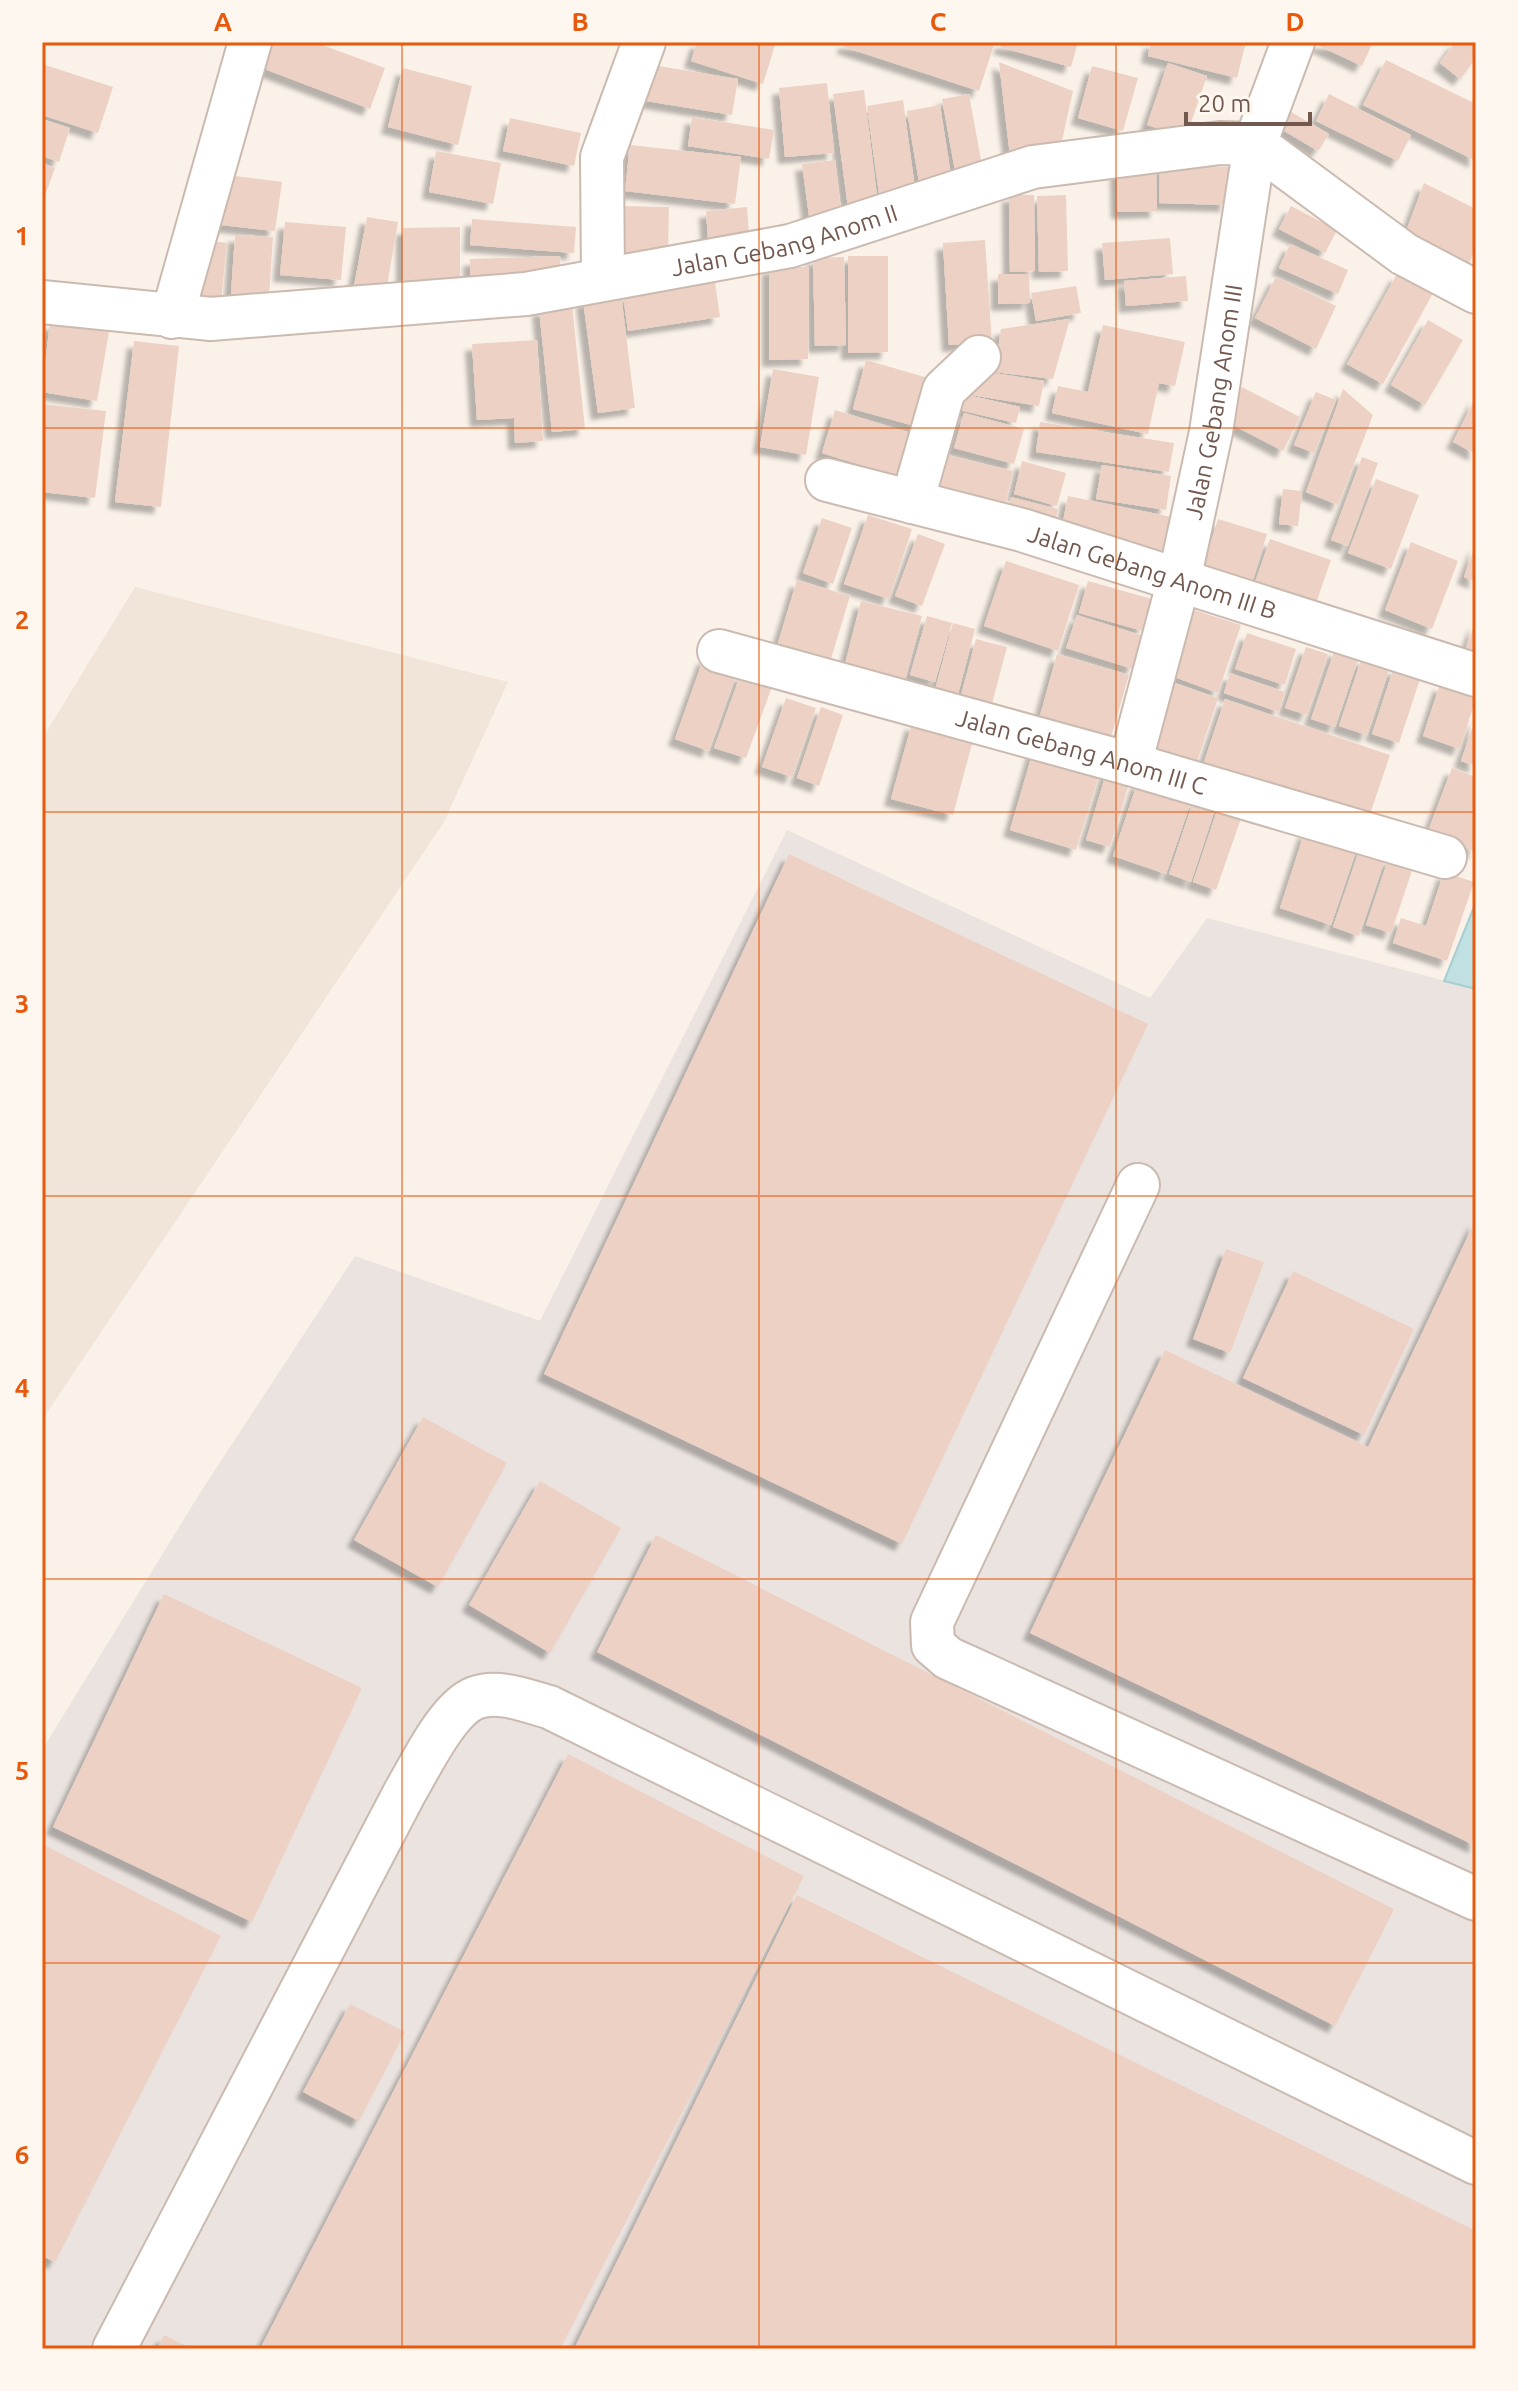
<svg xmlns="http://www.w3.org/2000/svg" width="1518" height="2391" viewBox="0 0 1518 2391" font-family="Ubuntu,sans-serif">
<defs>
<filter id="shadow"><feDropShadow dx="-7" dy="7" stdDeviation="2" flood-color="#0004"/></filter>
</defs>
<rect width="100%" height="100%" fill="#faf2e9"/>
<path fill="#f1e4d9" d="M 135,587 L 508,682 L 444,822 L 42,1420 L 42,739 Z"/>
<path fill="#eae3df" d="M 787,830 L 1150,998 L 1207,918 L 1476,989 L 1476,2349 L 42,2349 L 42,1750 L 200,1493 L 355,1256 L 540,1321 Z"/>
<path fill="#c0e0e2" stroke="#a7cfd3" stroke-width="2" d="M 1476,902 L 1476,989 L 1444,981 Z"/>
<path fill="#edd1c4" filter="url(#shadow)" d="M 272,42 L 314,42 L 385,68 L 370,109 L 262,68 Z
M 697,42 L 776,42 L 763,84 L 691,61 Z
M 845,42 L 995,42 L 979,91 L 844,47 Z
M 1002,42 L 1078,42 L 1071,67 L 1000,47 Z
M 1151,42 L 1246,42 L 1237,78 L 1148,56 Z
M 1311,42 L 1373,42 L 1362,66 Z
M 1455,42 L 1476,42 L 1476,58 L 1460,79 L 1440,63 Z
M 1386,60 L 1476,104 L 1476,161 L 1363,105 Z
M 999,62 L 1073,91 L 1060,150 L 1010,156 Z
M 1168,63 L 1207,76 L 1186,137 L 1147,125 Z
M 42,64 L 113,87 L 98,133 L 42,115 Z
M 646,64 L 738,79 L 732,115 L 640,100 Z
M 1092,66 L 1138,78 L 1123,131 L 1078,118 Z
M 403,68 L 472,86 L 458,145 L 388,127 Z
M 827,83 L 834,153 L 785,157 L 779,88 Z
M 864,90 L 878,204 L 848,208 L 833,94 Z
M 969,94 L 983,171 L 956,176 L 942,99 Z
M 1329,94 L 1411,135 L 1398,161 L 1316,121 Z
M 903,100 L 916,196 L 880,201 L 867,106 Z
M 940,105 L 952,182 L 920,188 L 907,111 Z
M 1286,109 L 1329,134 L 1318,151 L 1276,126 Z
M 692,117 L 774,130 L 769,159 L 688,146 Z
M 510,118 L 581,133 L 574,166 L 503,151 Z
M 42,119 L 70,128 L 59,162 L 42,156 Z
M 630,145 L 741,157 L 735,204 L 625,191 Z
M 436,151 L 501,163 L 493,204 L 429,192 Z
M 835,160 L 842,218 L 810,223 L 802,164 Z
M 42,163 L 55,168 L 42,204 Z
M 1160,165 L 1228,167 L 1227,205 L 1159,203 Z
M 1156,166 L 1157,211 L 1118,212 L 1117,167 Z
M 228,175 L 282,182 L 275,231 L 221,225 Z
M 1424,183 L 1476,209 L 1476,245 L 1467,270 L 1401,245 Z
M 1009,195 L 1034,195 L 1035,271 L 1010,272 Z
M 1066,195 L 1068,271 L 1039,272 L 1037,196 Z
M 620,206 L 669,207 L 668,256 L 619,255 Z
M 1291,206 L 1337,230 L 1325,253 L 1279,229 Z
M 747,207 L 750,248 L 709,252 L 706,211 Z
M 367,217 L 398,222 L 386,292 L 354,286 Z
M 472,219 L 576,227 L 574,253 L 470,245 Z
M 285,222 L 346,227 L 341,280 L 280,275 Z
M 460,227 L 460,288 L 403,289 L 403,228 Z
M 235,235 L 273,237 L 269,297 L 231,294 Z
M 1170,238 L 1173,274 L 1105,280 L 1102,243 Z
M 198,239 L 227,243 L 220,311 L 190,308 Z
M 985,240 L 992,343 L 949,345 L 943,243 Z
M 1290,244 L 1348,270 L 1338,294 L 1279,268 Z
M 560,256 L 561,284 L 471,288 L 470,259 Z
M 848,256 L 888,256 L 888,352 L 848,353 Z
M 844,257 L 846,345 L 815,346 L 813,258 Z
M 769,267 L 809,267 L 808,359 L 769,360 Z
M 998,274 L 1029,274 L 1030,303 L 998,304 Z
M 1397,274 L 1433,293 L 1383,384 L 1347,364 Z
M 1186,276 L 1188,301 L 1126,306 L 1124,281 Z
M 1276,277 L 1336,306 L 1316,349 L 1255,318 Z
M 715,282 L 720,317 L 628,331 L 623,295 Z
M 1076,286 L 1081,313 L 1036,321 L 1031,293 Z
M 621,294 L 635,408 L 598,413 L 583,300 Z
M 572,305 L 585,429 L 552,432 L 539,309 Z
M 1070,319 L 1053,379 L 995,372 L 1001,329 Z
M 1428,320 L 1463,340 L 1425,405 L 1391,385 Z
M 50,322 L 109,332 L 97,401 L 42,392 Z
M 1103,325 L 1185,342 L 1175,386 L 1159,383 L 1148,434 L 1052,413 L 1058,386 L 1088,392 Z
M 537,340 L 543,441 L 515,443 L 514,418 L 477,420 L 472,344 Z
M 134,341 L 179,346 L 161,507 L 115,502 Z
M 866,360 L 935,380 L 922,428 L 853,409 Z
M 773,369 L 819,377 L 806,455 L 760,447 Z
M 975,370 L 1044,381 L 1039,406 L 971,395 Z
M 1242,387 L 1300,417 L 1283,451 L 1225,421 Z
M 1343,389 L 1373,415 L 1338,505 L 1306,492 Z
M 1316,392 L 1336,400 L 1314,453 L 1294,445 Z
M 963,394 L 1020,407 L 1016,423 L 959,410 Z
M 1476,397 L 1476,454 L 1453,442 Z
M 42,404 L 106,411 L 95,498 L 42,492 Z
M 835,410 L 913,434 L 900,477 L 822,453 Z
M 964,413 L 1024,429 L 1014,464 L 954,448 Z
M 1040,422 L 1174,443 L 1169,472 L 1036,452 Z
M 930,451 L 1013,471 L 1004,510 L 921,490 Z
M 1362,457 L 1378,463 L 1348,546 L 1331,540 Z
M 1022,461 L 1066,473 L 1057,506 L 1014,494 Z
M 1102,465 L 1171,476 L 1166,510 L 1096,499 Z
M 1376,479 L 1419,495 L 1391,569 L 1348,553 Z
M 1283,489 L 1302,491 L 1298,526 L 1279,524 Z
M 1068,496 L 1172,517 L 1164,558 L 1060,537 Z
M 1011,497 L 1058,509 L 1052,534 L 1005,521 Z
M 868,515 L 912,529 L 889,599 L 844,584 Z
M 822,518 L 852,528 L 833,584 L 803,573 Z
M 1218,519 L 1267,534 L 1249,592 L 1200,578 Z
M 918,534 L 945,544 L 922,606 L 895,596 Z
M 1270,539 L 1331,560 L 1313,612 L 1252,591 Z
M 1411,542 L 1458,561 L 1432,629 L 1385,610 Z
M 1476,544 L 1476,582 L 1464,577 Z
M 1006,561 L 1079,585 L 1058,651 L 984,626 Z
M 797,580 L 850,596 L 831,659 L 778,643 Z
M 1088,581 L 1152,599 L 1143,631 L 1079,613 Z
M 861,601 L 922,616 L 903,688 L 843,672 Z
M 1191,609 L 1241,625 L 1218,693 L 1169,675 Z
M 1077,615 L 1144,636 L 1133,669 L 1066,648 Z
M 927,616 L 952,623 L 935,682 L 910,675 Z
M 1476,621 L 1476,661 L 1463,656 Z
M 953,623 L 975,629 L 957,697 L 935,690 Z
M 1247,633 L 1296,649 L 1285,685 L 1235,669 Z
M 976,639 L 1007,647 L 990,711 L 959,703 Z
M 1306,647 L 1328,654 L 1307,715 L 1285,708 Z
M 1335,649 L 1359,657 L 1335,727 L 1311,719 Z
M 1057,654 L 1129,675 L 1109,744 L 1038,723 Z
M 704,657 L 738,669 L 709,751 L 675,739 Z
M 1362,657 L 1390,666 L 1367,735 L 1339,726 Z
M 1394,667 L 1421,676 L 1399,743 L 1372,734 Z
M 741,673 L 773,684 L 746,758 L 714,748 Z
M 1230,673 L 1285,692 L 1279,712 L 1224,693 Z
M 1169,681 L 1218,698 L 1194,771 L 1144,754 Z
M 1440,684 L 1476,697 L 1460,749 L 1423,736 Z
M 786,698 L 816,708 L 792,777 L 762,767 Z
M 1225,699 L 1390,755 L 1367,823 L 1202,768 Z
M 821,707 L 843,715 L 819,786 L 797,778 Z
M 1476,716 L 1476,766 L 1461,761 Z
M 912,723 L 973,740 L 953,815 L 891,799 Z
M 1034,748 L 1101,769 L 1076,850 L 1010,830 Z
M 1108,767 L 1132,774 L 1110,847 L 1086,840 Z
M 1452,768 L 1476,777 L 1476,852 L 1464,847 L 1460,856 L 1424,842 Z
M 1138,781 L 1192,799 L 1166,874 L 1113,856 Z
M 1194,799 L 1216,806 L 1191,882 L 1169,874 Z
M 1220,802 L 1244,810 L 1216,890 L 1193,882 Z
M 1305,831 L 1357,848 L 1331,925 L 1280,908 Z
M 1361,845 L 1387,853 L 1359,936 L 1333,927 Z
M 789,854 L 1148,1024 L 902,1544 L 544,1374 Z
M 1389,857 L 1414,865 L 1391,933 L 1366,925 Z
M 1444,872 L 1474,882 L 1447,961 L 1393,943 L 1401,918 L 1426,926 Z
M 1476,1219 L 1476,1846 L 1030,1633 L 1165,1350 L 1368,1447 Z
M 1226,1249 L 1264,1262 L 1230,1353 L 1193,1339 Z
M 1293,1271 L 1414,1329 L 1364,1435 L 1243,1378 Z
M 423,1417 L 507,1463 L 438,1587 L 354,1540 Z
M 540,1481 L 621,1528 L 550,1653 L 469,1605 Z
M 656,1535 L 1394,1909 L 1335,2026 L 597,1652 Z
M 164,1594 L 362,1688 L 252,1922 L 53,1827 Z
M 568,1754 L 804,1876 L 560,2349 L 260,2349 Z
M 42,1844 L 221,1936 L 55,2262 L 42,2256 Z
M 797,1895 L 1476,2231 L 1476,2349 L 574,2349 Z
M 350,2004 L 405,2032 L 359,2121 L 303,2092 Z
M 164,2335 L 192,2349 L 157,2349 Z"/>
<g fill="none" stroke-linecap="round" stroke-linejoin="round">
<g stroke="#cbbab0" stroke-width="46">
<g id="minor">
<path d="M 603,277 L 602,157 L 644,42"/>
<path id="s1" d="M 42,302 L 211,319 L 526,294 L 790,246 L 1033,167 L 1220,143 L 1255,144 L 1404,254 L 1476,292"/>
<path d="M 172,317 L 250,42"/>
<path id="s2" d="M 827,480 L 1022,530 L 1476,675"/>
<path d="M 912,502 L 944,390 L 979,357"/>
<path id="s3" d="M 719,651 L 1130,764 L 1445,857"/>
<path id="s4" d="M 1130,764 L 1179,580 L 1211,432 L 1255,144 L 1293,42"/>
<path d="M 1138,1185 L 932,1622 L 933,1645 L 948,1658 L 1476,1899"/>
<path d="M 114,2349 L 405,1792 C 420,1767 447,1709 475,1698 C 498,1689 527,1701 549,1707 L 1476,2163"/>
</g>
</g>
<use href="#minor" stroke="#fff" stroke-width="42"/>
</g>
<path fill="none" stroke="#e8590c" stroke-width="2" stroke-opacity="0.55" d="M 402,42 L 402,2349M 759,42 L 759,2349M 1116,42 L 1116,2349M 42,428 L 1476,428M 42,812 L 1476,812M 42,1196 L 1476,1196M 42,1579 L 1476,1579M 42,1963 L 1476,1963"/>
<g text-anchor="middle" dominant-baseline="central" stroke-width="6" stroke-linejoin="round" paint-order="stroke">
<g font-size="24" fill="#725950" stroke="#fdf7ef">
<text stroke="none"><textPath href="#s1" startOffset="750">Jalan Gebang Anom II</textPath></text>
<text stroke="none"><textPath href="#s4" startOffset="372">Jalan Gebang Anom III</textPath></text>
<text stroke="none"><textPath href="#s2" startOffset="338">Jalan Gebang Anom III B</textPath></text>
<text stroke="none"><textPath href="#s3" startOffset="376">Jalan Gebang Anom III C</textPath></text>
</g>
</g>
<rect width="1518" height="2391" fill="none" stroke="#fdf7ef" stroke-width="88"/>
<path d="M1186 112v12h124v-12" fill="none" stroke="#725950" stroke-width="4"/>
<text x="1198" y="112" font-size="24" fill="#725950" stroke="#fdf7ef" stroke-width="6" paint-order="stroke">20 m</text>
<rect x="44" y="44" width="1430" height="2303" fill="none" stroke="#e8590c" stroke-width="3"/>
<g font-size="26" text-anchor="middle" font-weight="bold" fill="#e8590c">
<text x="223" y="31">A</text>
<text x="580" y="31">B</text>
<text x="938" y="31">C</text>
<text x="1295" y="31">D</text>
<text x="22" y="245">1</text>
<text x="22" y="629">2</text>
<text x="22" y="1013">3</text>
<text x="22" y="1397">4</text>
<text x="22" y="1780">5</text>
<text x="22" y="2164">6</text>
</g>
</svg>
